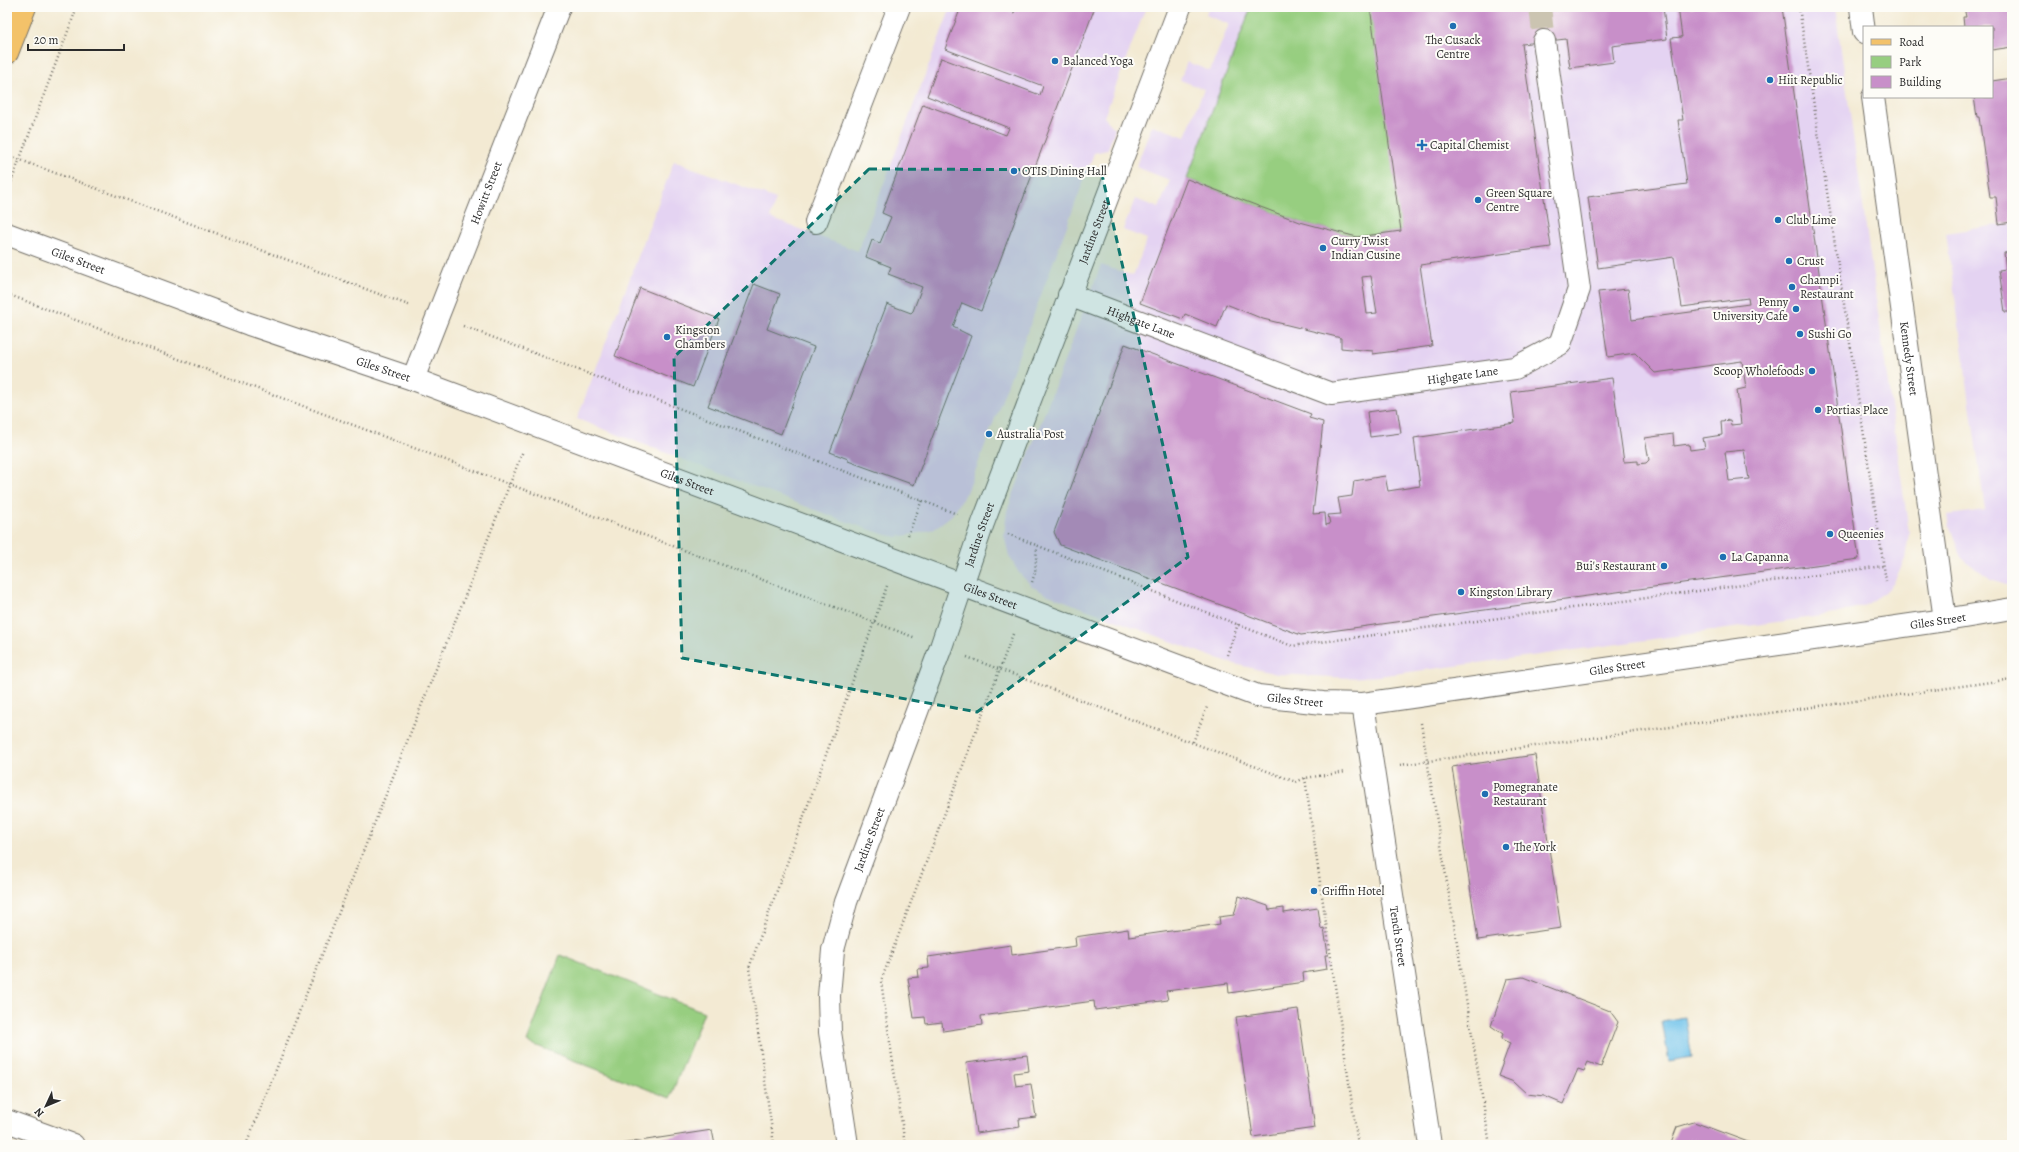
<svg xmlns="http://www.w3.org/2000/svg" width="2019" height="1152" viewBox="0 0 2019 1152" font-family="Alegreya,serif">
<rect width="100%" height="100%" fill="#fdfcf7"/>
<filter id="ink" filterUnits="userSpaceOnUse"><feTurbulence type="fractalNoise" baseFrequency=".025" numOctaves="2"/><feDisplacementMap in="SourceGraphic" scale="8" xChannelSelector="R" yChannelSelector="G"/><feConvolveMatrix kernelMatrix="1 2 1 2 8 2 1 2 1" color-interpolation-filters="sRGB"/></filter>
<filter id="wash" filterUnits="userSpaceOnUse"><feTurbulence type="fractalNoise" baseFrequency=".012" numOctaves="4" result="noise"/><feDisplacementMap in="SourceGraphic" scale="16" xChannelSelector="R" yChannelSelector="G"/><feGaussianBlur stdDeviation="0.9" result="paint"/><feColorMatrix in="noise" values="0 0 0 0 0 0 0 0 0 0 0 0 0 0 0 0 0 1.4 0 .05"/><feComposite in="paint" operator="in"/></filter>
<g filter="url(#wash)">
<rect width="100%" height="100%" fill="#f3ead3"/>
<path fill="#e4d3f2" d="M 951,7 L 1146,7 L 1104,117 L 1115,129 L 1109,146 L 1107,150 L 1094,153 L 969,488 L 952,515 L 935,528 L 924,532 L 897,537 L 883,534 L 839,519 L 577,419 L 674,161 L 776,199 L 770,218 L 858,251 Z
M 1209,7 L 1835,7 L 1909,533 L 1905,559 L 1893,584 L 1884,593 L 1866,605 L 1835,614 L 1524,657 L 1378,676 L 1350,678 L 1277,674 L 1226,662 L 1046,594 L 1033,587 L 1019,573 L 1009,556 L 1004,535 L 1007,511 L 1101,265 L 1133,276 L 1147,239 L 1123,230 L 1135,199 L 1159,208 L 1170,180 L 1136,167 L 1152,125 L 1185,137 L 1204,89 L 1180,80 L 1187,62 L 1210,71 L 1229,24 L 1206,15 Z
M 2012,223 L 2012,586 L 1991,579 L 1967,562 L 1959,552 L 1950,527 L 1948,515 L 1985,510 L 1946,233 Z"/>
<path fill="#97ce80" stroke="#617c56" d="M 1251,7 L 1384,7 L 1415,229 L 1357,237 L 1300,222 L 1187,179 Z
M 560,955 L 704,1012 L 670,1098 L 527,1042 Z"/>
<path fill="#6ec2eb" stroke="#4c768b" d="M 1685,1017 L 1692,1058 L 1669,1062 L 1662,1021 Z"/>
<g id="blocks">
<path fill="#c88fc9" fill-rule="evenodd" d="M 961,7 L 999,7 L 1014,13 L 1016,7 L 1095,7 L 981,311 L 962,303 L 953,327 L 971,336 L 914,485 L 848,461 L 848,459 L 830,452 L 887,304 L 911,313 L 913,311 L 922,287 L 888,274 L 891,267 L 866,257 L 872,240 L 880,243 L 891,217 L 882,213 L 923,104 L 1006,135 L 1009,128 L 927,96 L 941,58 L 1040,95 L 1043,86 L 945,49 Z
M 1370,7 L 1663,7 L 1667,39 L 1612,46 L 1614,62 L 1570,68 L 1566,39 L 1522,44 L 1551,247 L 1420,265 L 1432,346 L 1373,354 L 1373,351 L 1341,348 L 1341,338 L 1263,319 L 1226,304 L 1217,327 L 1185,314 L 1183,319 L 1140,303 L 1187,179 L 1300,222 L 1357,237 L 1401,231 ZM 1371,276 L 1377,313 L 1367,314 L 1362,277 Z
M 1678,7 L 1782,7 L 1859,559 L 1301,635 L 1060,545 L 1054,532 L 1125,344 L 1311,414 L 1309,418 L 1323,422 L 1313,514 L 1325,513 L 1326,525 L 1330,524 L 1328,515 L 1341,514 L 1338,498 L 1352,496 L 1354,481 L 1385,476 L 1388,491 L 1420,486 L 1414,438 L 1515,423 L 1511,392 L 1612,378 L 1624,462 L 1638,461 L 1638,464 L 1646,463 L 1649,460 L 1645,438 L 1673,434 L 1674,446 L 1689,444 L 1690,450 L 1705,448 L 1703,438 L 1722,435 L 1721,421 L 1730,420 L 1731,425 L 1741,424 L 1737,390 L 1746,388 L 1742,361 L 1655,373 L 1635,353 L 1608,357 L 1598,292 L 1628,289 L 1632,320 L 1749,304 L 1748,298 L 1682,307 L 1674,257 L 1598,268 L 1588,197 L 1687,184 L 1678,120 L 1683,120 L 1671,38 L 1682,37 ZM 1744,450 L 1749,479 L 1729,481 L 1725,452 Z
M 1964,7 L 2012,7 L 2012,47 L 1992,50 L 1992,27 L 1964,27 L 1963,17 L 1966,17 Z
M 2012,78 L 2012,222 L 1999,224 L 1996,197 L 1990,197 L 1979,117 L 1977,117 L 1974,97 L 1992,97 L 1992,81 Z
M 2012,252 L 2012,312 L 2005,312 L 1999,270 L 2006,269 L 2004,253 Z
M 754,284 L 780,294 L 767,329 L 814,347 L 781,434 L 708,406 Z
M 640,288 L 719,319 L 693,387 L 615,356 Z
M 2012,341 L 2012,358 L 2011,358 L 2009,342 Z
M 1397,408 L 1401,433 L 1370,437 L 1367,412 Z
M 1535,755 L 1561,928 L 1478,940 L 1452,767 Z
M 1239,896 L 1268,906 L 1269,910 L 1284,908 L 1284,913 L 1318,908 L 1321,929 L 1324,928 L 1328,955 L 1325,955 L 1327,969 L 1303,973 L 1304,982 L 1229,993 L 1228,983 L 1166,991 L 1168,1000 L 1095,1010 L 1094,1001 L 981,1016 L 982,1025 L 943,1031 L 942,1022 L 926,1024 L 925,1017 L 914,1018 L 908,978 L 919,977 L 918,969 L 929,968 L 928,957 L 1011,945 L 1012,955 L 1076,946 L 1075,937 L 1128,929 L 1129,937 L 1220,924 L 1219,917 L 1234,915 Z
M 1523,977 L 1610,1011 L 1618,1022 L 1601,1067 L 1588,1062 L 1584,1071 L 1578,1069 L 1563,1104 L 1544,1096 L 1527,1094 L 1514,1082 L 1498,1076 L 1510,1043 L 1501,1039 L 1503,1034 L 1491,1026 L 1507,979 Z
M 1298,1009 L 1315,1128 L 1253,1137 L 1236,1017 Z
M 1027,1055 L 1029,1071 L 1014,1073 L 1016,1086 L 1031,1084 L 1036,1117 L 1019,1119 L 1020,1127 L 976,1133 L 966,1063 Z
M 1694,1122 L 1756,1145 L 1670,1145 L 1677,1127 Z
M 712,1130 L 715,1145 L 620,1145 L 620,1144 Z"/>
</g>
</g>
<g filter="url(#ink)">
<use href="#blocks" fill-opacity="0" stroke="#716e66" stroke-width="1"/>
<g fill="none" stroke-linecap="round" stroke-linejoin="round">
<path stroke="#cbc4b1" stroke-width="22" stroke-dasharray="22 11" stroke-linecap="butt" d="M 1540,7 L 1544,41"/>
<g stroke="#716e66" stroke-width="24">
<g id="minor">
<path d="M 1861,7 L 1864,32"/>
<path id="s1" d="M 1873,97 L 1945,620"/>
<path d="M 816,222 L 899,7"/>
<path id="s2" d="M 7,234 L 249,324 L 413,379 L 1258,696 L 1323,703 L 1363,704 L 1945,620 L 2012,609"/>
<path id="s3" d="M 1069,295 L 1331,394 L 1515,368 L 1560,344 L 1579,289 L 1544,41"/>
<path id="s4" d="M 413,379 L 559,7"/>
<path id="s5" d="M 1363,704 L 1430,1145"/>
<path d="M 7,1121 L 73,1145"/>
<path id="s6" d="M 847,1145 L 830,1032 L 829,996 L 833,950 L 846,902 L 941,647 L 983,523 L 1180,7"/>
</g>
</g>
<g stroke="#716e66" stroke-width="24">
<path id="major" d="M 7,53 L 25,7"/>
</g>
<path stroke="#716e66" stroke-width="2.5" stroke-dasharray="1 3" stroke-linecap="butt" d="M 1799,7 L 1886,581
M 7,155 L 411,306
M 7,193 L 77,7
M 7,294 L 916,638
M 463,326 L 957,514
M 1008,534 L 1292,646 L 1883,566
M 908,535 L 922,500
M 1032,582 L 1035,573 L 1037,547
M 1227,655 L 1238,624
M 967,657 L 1296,782 L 1305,778 L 1346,772
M 1421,723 L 1490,1145
M 1193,742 L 1207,707
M 1400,765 L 2012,679
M 1305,778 L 1358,1145
M 246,1145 L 523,451
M 774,1145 L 749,968 L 887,586
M 905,1145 L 881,981 L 1013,634"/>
<use href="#minor" stroke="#fff" stroke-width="22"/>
<use href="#major" stroke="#f3c26a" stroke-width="22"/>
</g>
</g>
<path fill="#0f766e" fill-opacity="0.2" stroke="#0f766e" stroke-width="3" stroke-dasharray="8 5" stroke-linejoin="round" d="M 869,169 L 1101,170 L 1188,557 L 977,712 L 682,658 L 674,357 Z"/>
<g fill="#1f6fb2" stroke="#fdfcf7" stroke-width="1.5">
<circle cx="1453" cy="26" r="4"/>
<circle cx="1055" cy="61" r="4"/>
<circle cx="1770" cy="80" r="4"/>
<path d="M1420 139h4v4h4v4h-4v4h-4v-4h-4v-4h4z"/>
<circle cx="1014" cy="171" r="4"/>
<circle cx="1478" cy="200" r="4"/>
<circle cx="1778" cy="220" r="4"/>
<circle cx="1323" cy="248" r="4"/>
<circle cx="1789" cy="261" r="4"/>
<circle cx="1792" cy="287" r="4"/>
<circle cx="1796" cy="309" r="4"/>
<circle cx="1800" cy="334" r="4"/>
<circle cx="667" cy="337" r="4"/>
<circle cx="1812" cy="371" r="4"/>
<circle cx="1818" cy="410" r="4"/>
<circle cx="989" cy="434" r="4"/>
<circle cx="1830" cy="534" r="4"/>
<circle cx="1723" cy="557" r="4"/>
<circle cx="1664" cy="566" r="4"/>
<circle cx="1461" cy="592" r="4"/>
<circle cx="1485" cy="794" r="4"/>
<circle cx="1506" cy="847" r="4"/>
<circle cx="1314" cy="891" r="4"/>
</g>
<g text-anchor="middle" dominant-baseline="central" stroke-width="4" stroke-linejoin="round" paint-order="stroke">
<g font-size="12" fill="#2b2b2b" stroke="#fdfcf7" text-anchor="start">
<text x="1453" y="40" text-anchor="middle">The Cusack<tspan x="1453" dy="14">Centre</tspan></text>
<text x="1063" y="61">Balanced Yoga</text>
<text x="1778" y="80">Hiit Republic</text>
<text x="1430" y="145">Capital Chemist</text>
<text x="1022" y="171">OTIS Dining Hall</text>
<text x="1486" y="193">Green Square<tspan x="1486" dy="14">Centre</tspan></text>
<text x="1786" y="220">Club Lime</text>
<text x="1331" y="241">Curry Twist<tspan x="1331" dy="14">Indian Cusine</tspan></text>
<text x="1797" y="261">Crust</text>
<text x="1800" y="280">Champi<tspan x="1800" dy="14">Restaurant</tspan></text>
<text x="1788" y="302" text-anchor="end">Penny<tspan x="1788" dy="14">University Cafe</tspan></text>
<text x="675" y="330">Kingston<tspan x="675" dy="14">Chambers</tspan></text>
<text x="1808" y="334">Sushi Go</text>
<text x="1804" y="371" text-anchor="end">Scoop Wholefoods</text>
<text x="1826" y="410">Portias Place</text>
<text x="997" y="434">Australia Post</text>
<text x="1838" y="534">Queenies</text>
<text x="1731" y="557">La Capanna</text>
<text x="1656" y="566" text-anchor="end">Bui's Restaurant</text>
<text x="1469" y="592">Kingston Library</text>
<text x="1493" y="787">Pomegranate<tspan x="1493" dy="14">Restaurant</tspan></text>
<text x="1514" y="847">The York</text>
<text x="1322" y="891">Griffin Hotel</text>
</g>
<g font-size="12" fill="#2b2b2b" stroke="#fdfcf7">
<text stroke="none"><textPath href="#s4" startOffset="200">Howitt Street</textPath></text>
<text stroke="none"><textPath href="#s6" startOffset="961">Jardine Street</textPath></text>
<text stroke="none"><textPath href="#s2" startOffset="76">Giles Street</textPath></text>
<text stroke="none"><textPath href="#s3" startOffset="77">Highgate Lane</textPath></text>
<text stroke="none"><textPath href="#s1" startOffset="264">Kennedy Street</textPath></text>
<text stroke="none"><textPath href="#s2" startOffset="400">Giles Street</textPath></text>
<text stroke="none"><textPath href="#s3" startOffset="413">Highgate Lane</textPath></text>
<text stroke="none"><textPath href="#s2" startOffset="724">Giles Street</textPath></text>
<text stroke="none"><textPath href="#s6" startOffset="637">Jardine Street</textPath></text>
<text stroke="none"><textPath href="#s2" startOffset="1048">Giles Street</textPath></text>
<text stroke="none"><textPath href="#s2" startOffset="2020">Giles Street</textPath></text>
<text stroke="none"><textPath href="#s2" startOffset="1696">Giles Street</textPath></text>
<text stroke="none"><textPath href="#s2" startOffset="1371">Giles Street</textPath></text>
<text stroke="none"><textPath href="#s6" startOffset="313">Jardine Street</textPath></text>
<text stroke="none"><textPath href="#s5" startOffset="235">Tench Street</textPath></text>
</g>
</g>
<rect width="2019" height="1152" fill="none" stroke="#fdfcf7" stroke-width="24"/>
<rect x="1863" y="26" width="130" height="72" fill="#fdfcf7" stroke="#a9a8a5"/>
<rect x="1871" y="39" width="20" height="6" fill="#f3c26a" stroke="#a9a8a5"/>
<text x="1899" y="46" font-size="12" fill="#2b2b2b">Road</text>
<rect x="1871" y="56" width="20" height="12" fill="#97ce80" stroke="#a9a8a5"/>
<text x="1899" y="66" font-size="12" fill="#2b2b2b">Park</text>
<rect x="1871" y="76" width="20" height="12" fill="#c88fc9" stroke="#a9a8a5"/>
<text x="1899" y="86" font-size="12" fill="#2b2b2b">Building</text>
<g transform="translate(46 1106) rotate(226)" stroke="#fdfcf7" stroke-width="3" paint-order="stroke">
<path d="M0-3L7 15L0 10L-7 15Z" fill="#2b2b2b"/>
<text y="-6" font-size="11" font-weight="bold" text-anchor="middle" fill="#2b2b2b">N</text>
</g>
<path d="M28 44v6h96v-6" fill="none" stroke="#2b2b2b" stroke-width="2"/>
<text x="34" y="44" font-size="12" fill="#2b2b2b" stroke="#fdfcf7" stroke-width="3" paint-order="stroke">20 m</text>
</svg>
